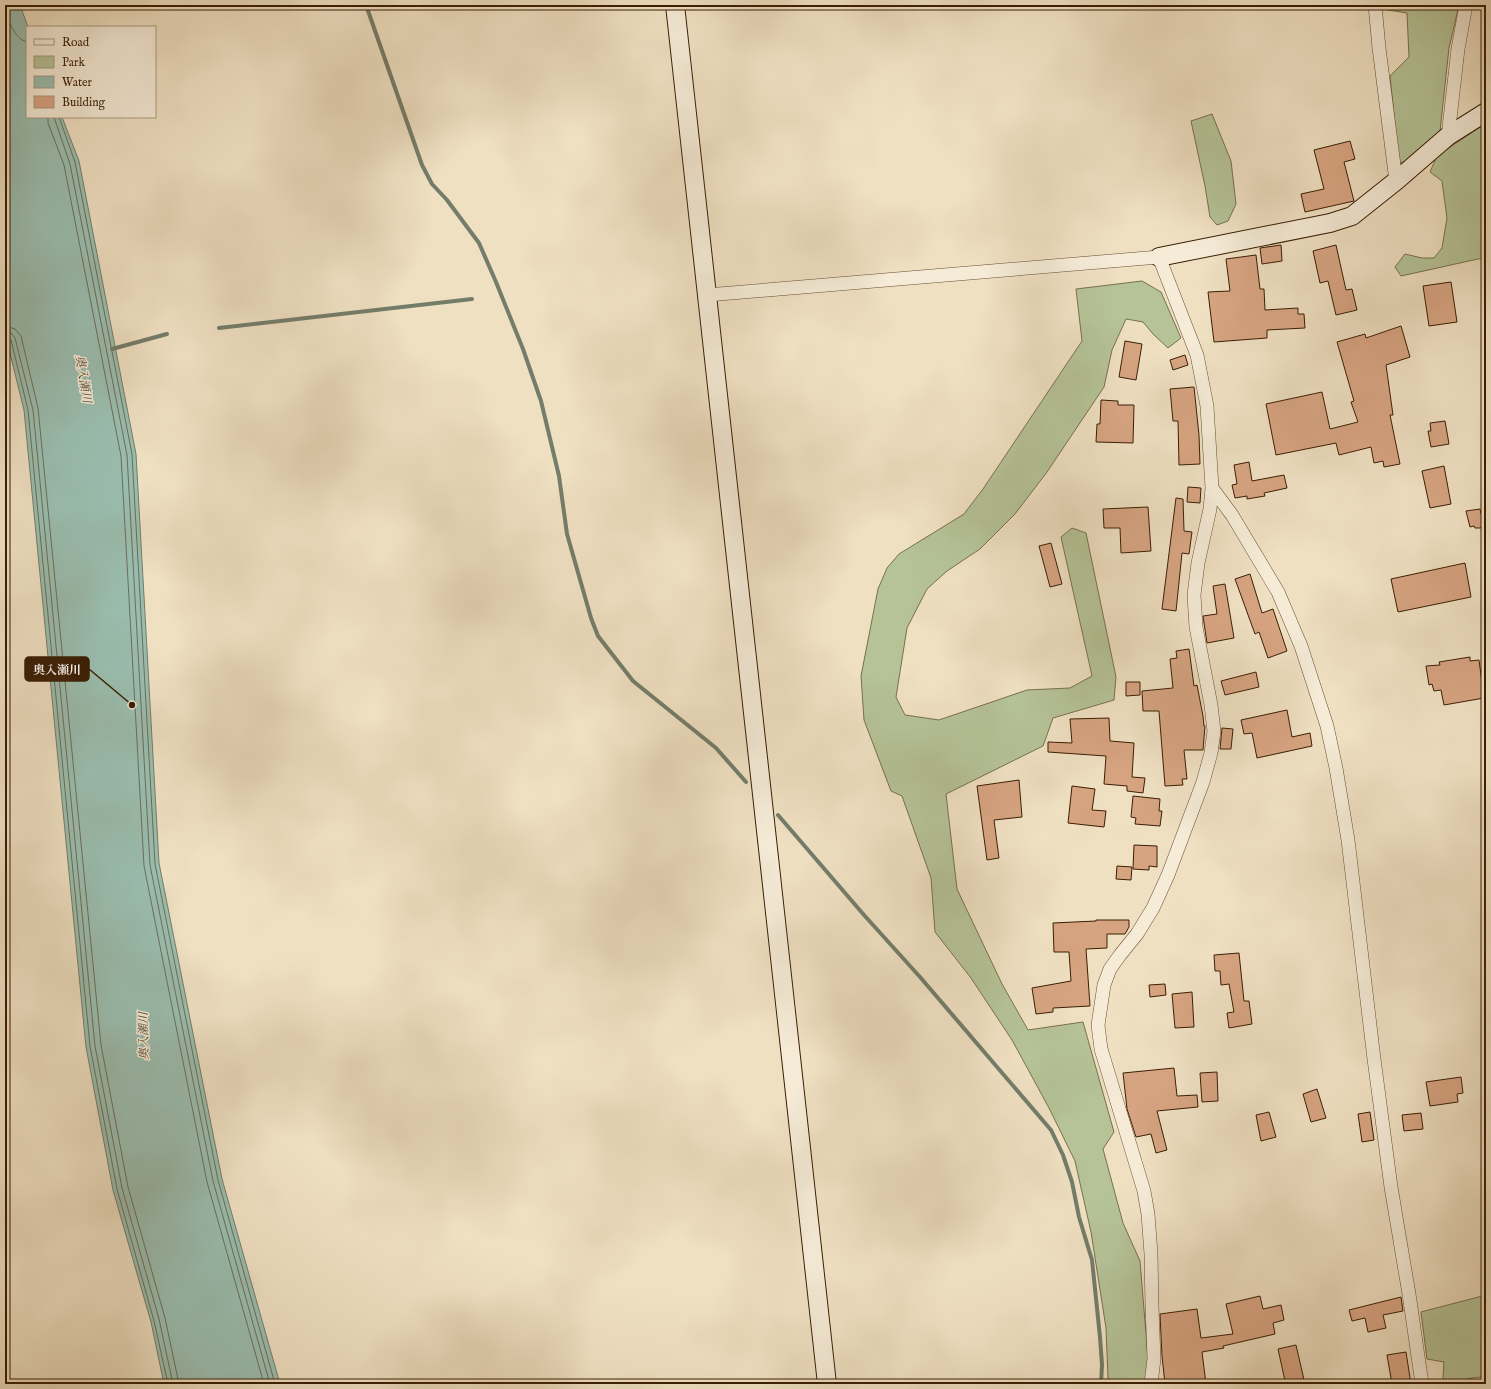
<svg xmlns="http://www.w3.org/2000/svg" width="1491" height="1389" viewBox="0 0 1491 1389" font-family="'IM FELL English','Noto Serif JP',serif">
<rect width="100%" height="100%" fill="#efe0c2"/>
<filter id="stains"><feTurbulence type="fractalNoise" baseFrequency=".005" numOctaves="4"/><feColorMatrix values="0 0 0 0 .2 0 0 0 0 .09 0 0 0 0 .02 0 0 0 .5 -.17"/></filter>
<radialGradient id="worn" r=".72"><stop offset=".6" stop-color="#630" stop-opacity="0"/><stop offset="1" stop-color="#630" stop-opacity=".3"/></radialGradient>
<path fill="#b5c397" stroke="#78704d" d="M 1382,5 L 1459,5 L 1449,48 L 1440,131 L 1409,161 L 1399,163 L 1390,76 L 1409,57 L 1407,13 L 1382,9 Z
M 1212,114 L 1231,161 L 1236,204 L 1228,221 L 1217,225 L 1210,217 L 1205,186 L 1191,121 Z
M 1486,123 L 1486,259 L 1478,259 L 1401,276 L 1395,267 L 1405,254 L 1422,258 L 1434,258 L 1442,248 L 1447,218 L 1442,181 L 1430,172 L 1437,156 Z
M 1142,281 L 1161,292 L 1181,338 L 1168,348 L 1153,334 L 1143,322 L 1126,319 L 1112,350 L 1104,387 L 1047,472 L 1015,514 L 980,549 L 947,571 L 927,589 L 907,628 L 896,697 L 905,715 L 939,720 L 1027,690 L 1070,688 L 1092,676 L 1061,537 L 1072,528 L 1086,533 L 1116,677 L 1114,700 L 1053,718 L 1043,746 L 946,794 L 957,889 L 1002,984 L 1028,1030 L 1083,1022 L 1114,1132 L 1103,1149 L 1123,1223 L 1140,1261 L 1149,1370 L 1146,1384 L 1107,1384 L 1108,1378 L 1106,1328 L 1091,1232 L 1075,1161 L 1049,1108 L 1012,1040 L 971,978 L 935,932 L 931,878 L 902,796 L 891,791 L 864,720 L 861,676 L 878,589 L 887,568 L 899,554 L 964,514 L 983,489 L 1082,341 L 1076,289 Z
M 1486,1295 L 1486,1376 L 1467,1379 L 1467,1384 L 1445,1384 L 1443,1378 L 1444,1362 L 1427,1359 L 1421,1312 Z"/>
<path fill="#9abdaf" stroke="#747d6a" d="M 5,5 L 20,5 L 28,27 L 27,27 L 27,117 L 62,117 L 79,161 L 136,454 L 159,863 L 222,1179 L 280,1384 L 164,1384 L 151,1322 L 113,1190 L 86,1047 L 24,410 L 5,333 Z"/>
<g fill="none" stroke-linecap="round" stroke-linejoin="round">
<path stroke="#6a6e59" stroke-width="1" d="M 5,5 C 6,17 14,39 27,42
M 48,117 L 48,123 L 64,165 L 121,456 L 144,866 L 207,1182 L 264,1384
M 54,117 L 70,164 L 127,455 L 150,865 L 213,1181 L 270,1384
M 59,117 L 75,162 L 132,454 L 155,864 L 218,1180 L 275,1384
M 5,326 L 15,329 L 21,336 L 38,408 L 101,1045 L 128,1187 L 165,1318 L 179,1384
M 5,332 L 11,333 L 15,338 L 33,410 L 95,1046 L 122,1188 L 159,1319 L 173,1384
M 5,337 L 8,337 L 11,340 L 28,410 L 90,1046 L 117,1189 L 154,1321 L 168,1384"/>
<path stroke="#747d6a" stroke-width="4" d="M 366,5 L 422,165 L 432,184 L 447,200 L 479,243 L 496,282 L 523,349 L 541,401 L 559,476 L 567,534 L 591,618 L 598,636 L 633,681 L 716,748 L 746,782
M 219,328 L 472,299
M 112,349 L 167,334
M 778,815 L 864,915 L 920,977 L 1051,1130 L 1063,1155 L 1072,1182 L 1079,1217 L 1092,1260 L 1100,1337 L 1102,1365 L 1101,1384"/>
</g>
<path fill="#d7a482" stroke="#3a1e03" d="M 1350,141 L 1355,159 L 1344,162 L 1354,201 L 1305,212 L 1301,194 L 1324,189 L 1314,150 Z
M 1281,245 L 1282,261 L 1262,264 L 1260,248 Z
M 1336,245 L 1346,290 L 1352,289 L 1357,310 L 1336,315 L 1328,281 L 1320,283 L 1313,251 Z
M 1256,255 L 1260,289 L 1264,289 L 1265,310 L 1298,308 L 1298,314 L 1304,314 L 1305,328 L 1267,330 L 1267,338 L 1214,342 L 1208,292 L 1230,291 L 1226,259 Z
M 1451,282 L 1457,322 L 1429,326 L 1423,286 Z
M 1401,326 L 1410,357 L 1386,365 L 1393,415 L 1390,415 L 1400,464 L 1384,467 L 1383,461 L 1374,463 L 1371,447 L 1339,455 L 1336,443 L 1276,455 L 1266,404 L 1322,392 L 1330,429 L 1358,422 L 1351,402 L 1354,401 L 1337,342 L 1365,334 L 1366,338 Z
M 1125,341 L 1142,344 L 1136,380 L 1119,377 Z
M 1185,355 L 1188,365 L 1173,370 L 1170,360 Z
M 1194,387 L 1199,435 L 1200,464 L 1179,465 L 1178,421 L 1173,421 L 1170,389 Z
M 1101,400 L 1118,401 L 1118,405 L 1134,405 L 1133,443 L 1096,442 L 1097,424 L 1100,424 Z
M 1445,421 L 1449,444 L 1431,447 L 1428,431 L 1431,431 L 1430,423 Z
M 1249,462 L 1252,481 L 1284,475 L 1287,488 L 1264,493 L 1265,496 L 1247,499 L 1247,496 L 1235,498 L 1232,485 L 1237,484 L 1234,465 Z
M 1444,466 L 1451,504 L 1430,508 L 1422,471 Z
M 1188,487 L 1201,488 L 1200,503 L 1187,502 Z
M 1176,498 L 1183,499 L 1184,531 L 1192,532 L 1189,554 L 1182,553 L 1176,611 L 1162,609 Z
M 1148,507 L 1151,551 L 1121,553 L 1120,528 L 1104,528 L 1103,509 Z
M 1480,509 L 1481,514 L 1486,513 L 1486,526 L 1480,528 L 1475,528 L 1474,526 L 1470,527 L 1466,511 Z
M 1051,543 L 1062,584 L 1050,587 L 1039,546 Z
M 1465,563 L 1471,597 L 1398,612 L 1391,579 Z
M 1250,574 L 1262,613 L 1273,609 L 1287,651 L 1268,658 L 1259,632 L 1255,634 L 1235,579 Z
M 1225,584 L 1234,638 L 1207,643 L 1203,616 L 1217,614 L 1213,586 Z
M 1189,649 L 1194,686 L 1197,685 L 1203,716 L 1204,726 L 1205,726 L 1203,750 L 1184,750 L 1187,779 L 1182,779 L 1183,785 L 1165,786 L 1159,711 L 1143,711 L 1142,691 L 1173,688 L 1170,659 L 1177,658 L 1176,651 Z
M 1470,657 L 1470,661 L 1479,660 L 1484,698 L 1444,705 L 1441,690 L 1434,691 L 1432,684 L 1429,685 L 1426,666 L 1440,665 L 1439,662 Z
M 1256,672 L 1259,687 L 1225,695 L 1221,681 Z
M 1126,682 L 1140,682 L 1140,695 L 1126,696 Z
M 1287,710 L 1292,737 L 1310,733 L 1312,746 L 1257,758 L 1252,733 L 1244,734 L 1241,720 Z
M 1109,718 L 1110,741 L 1134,743 L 1132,777 L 1145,778 L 1143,793 L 1127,791 L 1127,786 L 1104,784 L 1106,756 L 1048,752 L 1048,742 L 1072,743 L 1070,719 Z
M 1222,728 L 1233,729 L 1231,749 L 1220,749 Z
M 1019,780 L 1022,817 L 994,820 L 999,858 L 987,860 L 977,786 Z
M 1072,786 L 1095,789 L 1092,810 L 1106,811 L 1104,827 L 1068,823 Z
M 1133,796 L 1160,799 L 1159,811 L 1162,811 L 1160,826 L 1135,824 L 1136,818 L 1131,817 Z
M 1134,845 L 1157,846 L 1157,867 L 1149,866 L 1149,870 L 1133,869 Z
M 1117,866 L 1132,867 L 1131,880 L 1116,879 Z
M 1096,920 L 1129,920 L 1129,927 L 1125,934 L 1107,934 L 1107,948 L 1086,949 L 1090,1006 L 1053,1008 L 1053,1012 L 1036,1014 L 1032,988 L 1071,981 L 1069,952 L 1054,952 L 1053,923 L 1096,921 Z
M 1239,953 L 1244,1001 L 1249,1001 L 1252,1024 L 1229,1028 L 1227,1013 L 1234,1012 L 1229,984 L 1221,985 L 1220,971 L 1215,971 L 1214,955 Z
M 1165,984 L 1166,995 L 1150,997 L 1149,985 Z
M 1192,992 L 1194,1027 L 1175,1028 L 1172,994 Z
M 1174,1068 L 1177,1096 L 1197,1095 L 1198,1107 L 1157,1111 L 1167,1150 L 1156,1153 L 1151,1134 L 1136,1137 L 1127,1109 L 1123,1073 Z
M 1217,1072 L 1218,1101 L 1202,1102 L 1200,1073 Z
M 1461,1077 L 1463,1093 L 1457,1094 L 1458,1102 L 1430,1106 L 1426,1082 Z
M 1317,1089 L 1326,1118 L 1311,1122 L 1303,1094 Z
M 1269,1112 L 1276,1137 L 1261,1141 L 1256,1115 Z
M 1370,1112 L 1374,1140 L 1362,1142 L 1358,1114 Z
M 1421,1113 L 1423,1129 L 1404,1131 L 1402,1115 Z
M 1260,1296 L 1263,1309 L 1281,1305 L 1284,1320 L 1273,1323 L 1275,1334 L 1223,1346 L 1224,1348 L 1202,1352 L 1206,1384 L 1165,1384 L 1162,1356 L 1160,1314 L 1197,1309 L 1201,1338 L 1233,1334 L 1226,1304 Z
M 1401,1297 L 1403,1311 L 1383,1315 L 1386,1328 L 1368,1332 L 1365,1318 L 1352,1321 L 1349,1310 Z
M 1296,1345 L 1305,1384 L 1291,1384 L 1290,1380 L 1285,1381 L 1278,1349 Z
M 1406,1352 L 1411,1384 L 1392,1384 L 1387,1355 Z"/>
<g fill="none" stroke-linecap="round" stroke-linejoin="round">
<g stroke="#674e33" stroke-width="14">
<path id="street" d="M 1375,5 L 1379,48 L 1396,181
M 1448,136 L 1458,49 L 1466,5
M 707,295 L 1159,257 L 1197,355 L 1207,406 L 1212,488 L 1210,509 L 1198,563 L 1194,595 L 1196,627 L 1211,705 L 1214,731 L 1211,753 L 1203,782 L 1168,875 L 1153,908 L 1137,934 L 1120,955 L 1110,969 L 1104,985 L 1098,1025 L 1101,1049 L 1144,1191 L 1148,1214 L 1151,1254 L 1152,1306 L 1154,1359 L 1151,1384
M 1212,488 L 1232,515 L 1278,592 L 1301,646 L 1327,726 L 1336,768 L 1348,840 L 1374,1059 L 1391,1187 L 1409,1294 L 1422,1384"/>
</g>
<g stroke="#3a1e03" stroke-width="20">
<path id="secondary" d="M 675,5 L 827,1384
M 1159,257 L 1330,223 L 1352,216 L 1396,181 L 1448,136 L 1486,112"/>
</g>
<use href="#street" stroke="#f5ebd7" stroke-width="13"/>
<use href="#secondary" stroke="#f5ebd7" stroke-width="18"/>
</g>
<g text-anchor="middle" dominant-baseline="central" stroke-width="3" stroke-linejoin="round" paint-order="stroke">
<g font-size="12" font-style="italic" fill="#574e37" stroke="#f5ebd7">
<text transform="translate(83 379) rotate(81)">奥入瀬川</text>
<text transform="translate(144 1036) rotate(-91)">奥入瀬川</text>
</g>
</g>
<path fill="none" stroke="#3a1e03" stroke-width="1.5" d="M132 705L89 669"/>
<circle fill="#3a1e03" stroke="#f5ebd7" stroke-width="1.5" cx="132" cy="705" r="4"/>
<rect fill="#3a1e03" stroke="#3a1e03" stroke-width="1.5" x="25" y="657" width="64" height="24" rx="4"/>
<g font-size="12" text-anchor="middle" font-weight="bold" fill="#fff">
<text x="57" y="674">奥入瀬川</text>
</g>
<rect width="1491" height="1389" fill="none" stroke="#efe0c2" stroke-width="20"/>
<rect x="6" y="6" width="1479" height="1377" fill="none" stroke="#3a1e03" stroke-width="2"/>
<rect x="10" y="10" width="1471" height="1369" fill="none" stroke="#3a1e03"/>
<rect x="26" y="26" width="130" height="92" fill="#f5ebd7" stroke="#aa9982"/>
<rect x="34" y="39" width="20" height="6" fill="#f5ebd7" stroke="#aa9982"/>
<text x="62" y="46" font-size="12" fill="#3a1e03">Road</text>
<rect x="34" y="56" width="20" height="12" fill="#b5c397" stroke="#aa9982"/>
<text x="62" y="66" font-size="12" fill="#3a1e03">Park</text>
<rect x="34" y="76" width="20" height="12" fill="#9abdaf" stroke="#aa9982"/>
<text x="62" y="86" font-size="12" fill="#3a1e03">Water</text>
<rect x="34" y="96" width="20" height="12" fill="#d7a482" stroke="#aa9982"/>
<text x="62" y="106" font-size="12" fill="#3a1e03">Building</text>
<rect width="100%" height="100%" filter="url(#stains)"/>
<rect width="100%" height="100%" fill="url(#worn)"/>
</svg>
